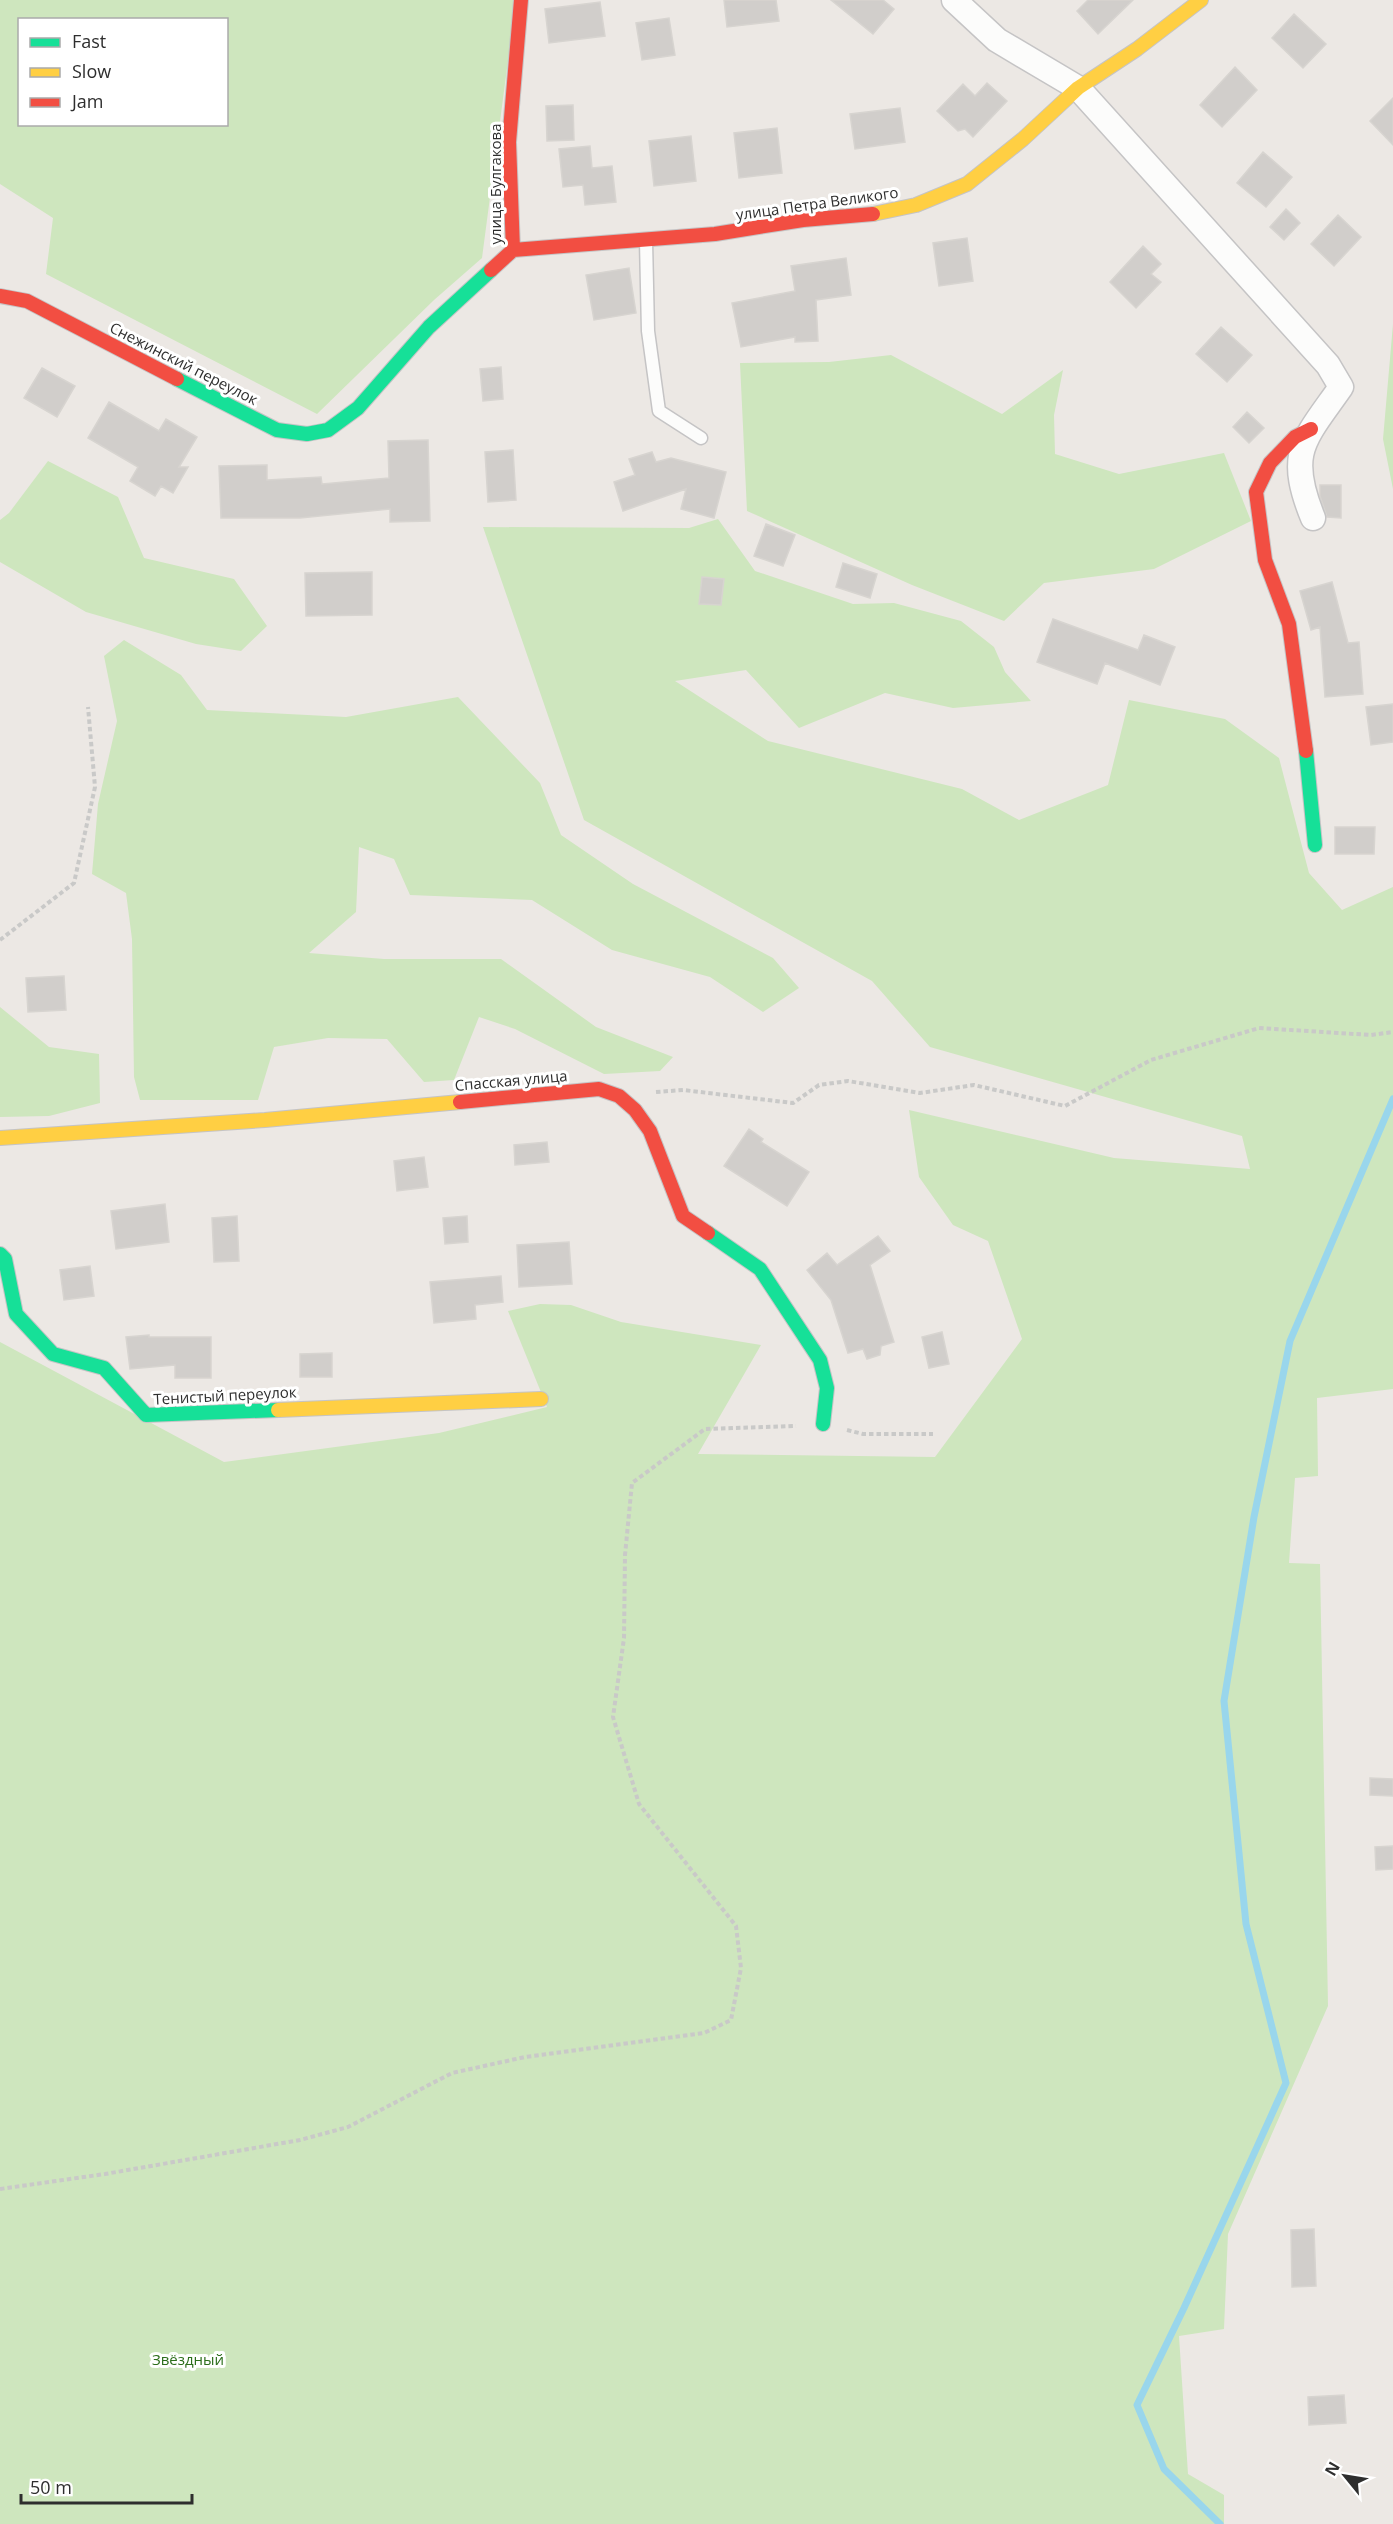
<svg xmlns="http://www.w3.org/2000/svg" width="1393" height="2524" viewBox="0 0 1393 2524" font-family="'Open Sans',sans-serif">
<rect width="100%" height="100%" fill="#ece8e4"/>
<path fill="#cee6be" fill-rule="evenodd" d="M 0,0 L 516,0 L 482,258 L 434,300 L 317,414 L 46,274 L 53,218 L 0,184 ZM 20,20 L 226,20 L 226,124 L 20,124 Z
M 1393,324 L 1393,489 L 1383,439 Z
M 891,355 L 1002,414 L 1063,370 L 1054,415 L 1055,454 L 1119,474 L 1224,453 L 1251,521 L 1154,569 L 1044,583 L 1004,621 L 912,585 L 747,511 L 740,363 L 829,362 Z
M 48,461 L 118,497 L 144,558 L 234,579 L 267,626 L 241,651 L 196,644 L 86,612 L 0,562 L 0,520 L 9,513 Z
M 718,519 L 755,571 L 853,604 L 894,603 L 961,621 L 994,647 L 1005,672 L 1031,701 L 953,708 L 885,693 L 799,728 L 746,670 L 675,681 L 768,741 L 962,789 L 1019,820 L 1108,785 L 1129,700 L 1225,719 L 1279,758 L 1309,873 L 1342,910 L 1393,887 L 1393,1389 L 1317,1398 L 1318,1476 L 1295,1478 L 1289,1563 L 1320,1564 L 1328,2006 L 1228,2234 L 1224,2329 L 1179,2336 L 1188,2474 L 1224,2495 L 1224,2524 L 0,2524 L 0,1342 L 224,1462 L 439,1433 L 547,1407 L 508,1311 L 540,1304 L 571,1305 L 621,1322 L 761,1345 L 698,1454 L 935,1457 L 1022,1339 L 988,1241 L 953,1225 L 919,1177 L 909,1110 L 1114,1158 L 1250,1169 L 1242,1136 L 930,1047 L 872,981 L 584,820 L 483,527 L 689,528 Z
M 124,640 L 181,675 L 207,710 L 346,717 L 458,697 L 540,783 L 561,835 L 633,884 L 773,958 L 799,988 L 763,1012 L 710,977 L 612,950 L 532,900 L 410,895 L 394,859 L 359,847 L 356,912 L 309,953 L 384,959 L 501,959 L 596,1027 L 673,1057 L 660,1071 L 604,1074 L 515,1029 L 479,1017 L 454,1080 L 424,1082 L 387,1039 L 328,1038 L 274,1047 L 258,1100 L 140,1100 L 134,1077 L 132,939 L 126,893 L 92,874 L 98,804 L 117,721 L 104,656 Z
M 0,1007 L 49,1047 L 99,1054 L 100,1103 L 49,1116 L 0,1117 Z"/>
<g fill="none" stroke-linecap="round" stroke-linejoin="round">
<path stroke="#99d6ec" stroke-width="7" d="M 1220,2524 L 1164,2469 L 1137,2405 L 1184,2308 L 1286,2083 L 1246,1924 L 1224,1701 L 1254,1517 L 1290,1341 L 1393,1099"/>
</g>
<path fill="#d1cecb" stroke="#d7d4d0" stroke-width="1.5" d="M 724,0 L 776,0 L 779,21 L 727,27 Z
M 831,0 L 883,0 L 894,9 L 873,34 Z
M 1088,0 L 1133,0 L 1098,34 L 1077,11 Z
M 600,2 L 605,36 L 549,43 L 545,9 Z
M 1294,14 L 1326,44 L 1303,68 L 1272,38 Z
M 669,18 L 675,55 L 642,60 L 636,23 Z
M 1235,67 L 1257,90 L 1222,127 L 1200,105 Z
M 987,83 L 1007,101 L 973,137 L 965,129 L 958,131 L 937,111 L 963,84 L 975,96 Z
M 1393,98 L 1393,145 L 1370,121 Z
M 573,105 L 574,140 L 547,141 L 546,106 Z
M 900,108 L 905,142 L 855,149 L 850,114 Z
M 777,128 L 782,173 L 739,178 L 734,133 Z
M 691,136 L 696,181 L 654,186 L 649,141 Z
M 590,146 L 592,168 L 612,166 L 616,202 L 585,205 L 583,185 L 563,187 L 559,149 Z
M 1263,152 L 1292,177 L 1266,207 L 1237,183 Z
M 1286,209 L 1300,223 L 1284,240 L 1270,227 Z
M 1338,215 L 1361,237 L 1334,266 L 1311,244 Z
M 967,238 L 973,281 L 939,286 L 933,243 Z
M 1143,246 L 1161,264 L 1151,274 L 1161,282 L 1136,308 L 1110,282 Z
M 846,258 L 851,295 L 816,300 L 818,341 L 795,342 L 795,337 L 741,347 L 732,303 L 795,291 L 791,266 Z
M 629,268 L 636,313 L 594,320 L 586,275 Z
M 1221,327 L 1252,355 L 1227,382 L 1196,354 Z
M 501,367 L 503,399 L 483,401 L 480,369 Z
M 42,368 L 75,386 L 57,417 L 24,398 Z
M 109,402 L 159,431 L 166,419 L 197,437 L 179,467 L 188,467 L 173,493 L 161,486 L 155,496 L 130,481 L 138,467 L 88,438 Z
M 1247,412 L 1264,428 L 1249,443 L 1233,427 Z
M 428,440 L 430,521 L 390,522 L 390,509 L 300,518 L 221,518 L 219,466 L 267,465 L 267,480 L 321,477 L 322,484 L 389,478 L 388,441 Z
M 513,450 L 516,500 L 488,502 L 485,452 Z
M 652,452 L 656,462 L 671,458 L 726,472 L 714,518 L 681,509 L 686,489 L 623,511 L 614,482 L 635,475 L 629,459 Z
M 1320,485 L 1341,485 L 1341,518 L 1327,517 L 1320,496 Z
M 766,524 L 795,535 L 783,566 L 754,556 Z
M 843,563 L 877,574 L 870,598 L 836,587 Z
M 372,572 L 372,615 L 306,616 L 305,573 Z
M 702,577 L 724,579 L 721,605 L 699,604 Z
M 1332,582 L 1348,643 L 1359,642 L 1363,694 L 1325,697 L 1320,627 L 1311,630 L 1300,591 Z
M 1053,619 L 1138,650 L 1144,635 L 1175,647 L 1160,685 L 1105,663 L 1097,684 L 1037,662 Z
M 1393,704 L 1393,742 L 1371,745 L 1366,707 Z
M 1335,827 L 1375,827 L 1374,854 L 1335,854 Z
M 64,976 L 66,1010 L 28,1012 L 26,978 Z
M 749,1129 L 763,1139 L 761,1142 L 809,1172 L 787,1206 L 724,1166 Z
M 547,1142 L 549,1162 L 515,1165 L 514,1145 Z
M 424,1157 L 428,1187 L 397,1191 L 394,1161 Z
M 165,1204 L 169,1242 L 116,1249 L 111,1211 Z
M 237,1216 L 239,1261 L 214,1262 L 212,1218 Z
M 467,1216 L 468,1242 L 445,1244 L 443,1218 Z
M 878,1236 L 890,1251 L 870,1265 L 894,1342 L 881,1346 L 880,1355 L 867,1359 L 863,1349 L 848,1353 L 831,1300 L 807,1270 L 827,1253 L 837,1265 Z
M 569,1242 L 572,1284 L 519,1287 L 517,1245 Z
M 90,1266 L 94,1296 L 64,1300 L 60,1270 Z
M 501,1276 L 503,1302 L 475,1305 L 476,1319 L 434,1323 L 430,1282 Z
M 942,1332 L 949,1364 L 929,1368 L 922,1337 Z
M 149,1335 L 149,1337 L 211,1337 L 211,1378 L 175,1378 L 175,1365 L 130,1369 L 126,1337 Z
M 332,1353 L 332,1377 L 300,1377 L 300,1354 Z
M 1370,1778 L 1393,1779 L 1393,1796 L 1370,1795 Z
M 1393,1846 L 1393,1869 L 1376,1870 L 1375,1847 Z
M 1314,2229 L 1316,2286 L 1292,2287 L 1291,2230 Z
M 1344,2395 L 1346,2423 L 1309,2425 L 1308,2397 Z"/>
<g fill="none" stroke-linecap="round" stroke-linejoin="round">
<g stroke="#c5c4c5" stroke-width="15">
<path id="lane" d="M 646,241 L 648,331 L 659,411 L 701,438"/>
</g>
<g stroke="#c5c4c5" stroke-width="27">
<path id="street" d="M 954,0 L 997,40 L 1078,88 L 1328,365 L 1341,387 C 1304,440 1286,452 1313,518"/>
</g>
<g stroke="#c5c4c5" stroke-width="16">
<path id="fast" d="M 177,379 L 277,430 L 307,434 L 328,430 L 358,408 L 429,327 L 491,270
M 1306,751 L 1315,845
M 708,1233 L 760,1269 L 820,1360 L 827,1388 L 823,1424
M 0,1254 L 5,1259 L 16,1314 L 53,1354 L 104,1368 L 146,1415 L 278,1410"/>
</g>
<g stroke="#c5c4c5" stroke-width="16">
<path id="slow" d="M 873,214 L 916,205 L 967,184 L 1023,139 L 1078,88 L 1137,49 L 1201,0
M 0,1138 L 265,1120 L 460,1102
M 278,1410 L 541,1399"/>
</g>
<g stroke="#c5c4c5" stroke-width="16">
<path id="jam" d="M 513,250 L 715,234 L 803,220 L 873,214
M 491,270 L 513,250 L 509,142 L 521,0
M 0,296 L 27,301 L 177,379
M 1306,751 L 1289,624 L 1265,560 L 1256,492 L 1270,463 L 1295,437 L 1311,429
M 460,1102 L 599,1089 L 619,1096 L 635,1110 L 650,1131 L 683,1216 L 708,1233"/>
</g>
<path stroke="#c9c9c8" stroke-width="4" stroke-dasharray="4.5 3" stroke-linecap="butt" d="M 0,940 L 74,883 L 95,787 L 88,707
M 656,1092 L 683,1090 L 793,1103 L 819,1085 L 848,1081 L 920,1093 L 974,1085 L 1065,1106 L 1151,1060 L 1259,1028 L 1371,1035 L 1393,1032
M 847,1430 L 863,1434 L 933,1434
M 0,2189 L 105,2174 L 300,2140 L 348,2127 L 452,2073 L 525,2057 L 704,2033 L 731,2020 L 741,1968 L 736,1926 L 639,1804 L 613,1717 L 624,1638 L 625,1555 L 632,1483 L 705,1429 L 796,1426"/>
<use href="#lane" stroke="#fcfcfb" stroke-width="12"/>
<use href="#street" stroke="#fcfcfb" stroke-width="24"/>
<use href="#fast" stroke="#16e098" stroke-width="14"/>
<use href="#slow" stroke="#ffcf43" stroke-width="14"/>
<use href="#jam" stroke="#f24e42" stroke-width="14"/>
</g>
<g text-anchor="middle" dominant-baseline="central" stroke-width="6" stroke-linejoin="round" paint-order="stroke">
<g font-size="15" fill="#2e2e2e" stroke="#fff">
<text transform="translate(495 184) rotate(-90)">улица Булгакова</text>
<text transform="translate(817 203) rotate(-8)">улица Петра Великого</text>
<text transform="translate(184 363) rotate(27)">Снежинский переулок</text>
<text transform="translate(511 1080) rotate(-5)">Спасская улица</text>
<text transform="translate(225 1395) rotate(-3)">Тенистый переулок</text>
</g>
<g font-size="15" fill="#2c6e1b" stroke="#fff">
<text x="188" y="2359">Звёздный</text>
</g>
</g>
<rect x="18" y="18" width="210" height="108" fill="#ffffff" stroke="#ababab" stroke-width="1.5"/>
<rect x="30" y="38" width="30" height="9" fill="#16e098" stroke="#ababab" stroke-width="1.5"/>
<text x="72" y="48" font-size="18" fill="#2e2e2e">Fast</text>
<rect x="30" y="68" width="30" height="9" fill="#ffcf43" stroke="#ababab" stroke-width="1.5"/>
<text x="72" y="78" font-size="18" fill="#2e2e2e">Slow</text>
<rect x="30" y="98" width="30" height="9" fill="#f24e42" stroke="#ababab" stroke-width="1.5"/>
<text x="72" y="108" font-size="18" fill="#2e2e2e">Jam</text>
<g transform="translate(1345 2476) rotate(300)" stroke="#ffffff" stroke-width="4.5" paint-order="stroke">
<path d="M0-4.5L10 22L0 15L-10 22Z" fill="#2e2e2e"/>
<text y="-9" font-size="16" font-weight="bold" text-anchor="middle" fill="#2e2e2e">N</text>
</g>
<path d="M21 2494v9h171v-9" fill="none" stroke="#2e2e2e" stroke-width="3"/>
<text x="30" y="2494" font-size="18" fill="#2e2e2e" stroke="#ffffff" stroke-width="4.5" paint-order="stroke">50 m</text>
</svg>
